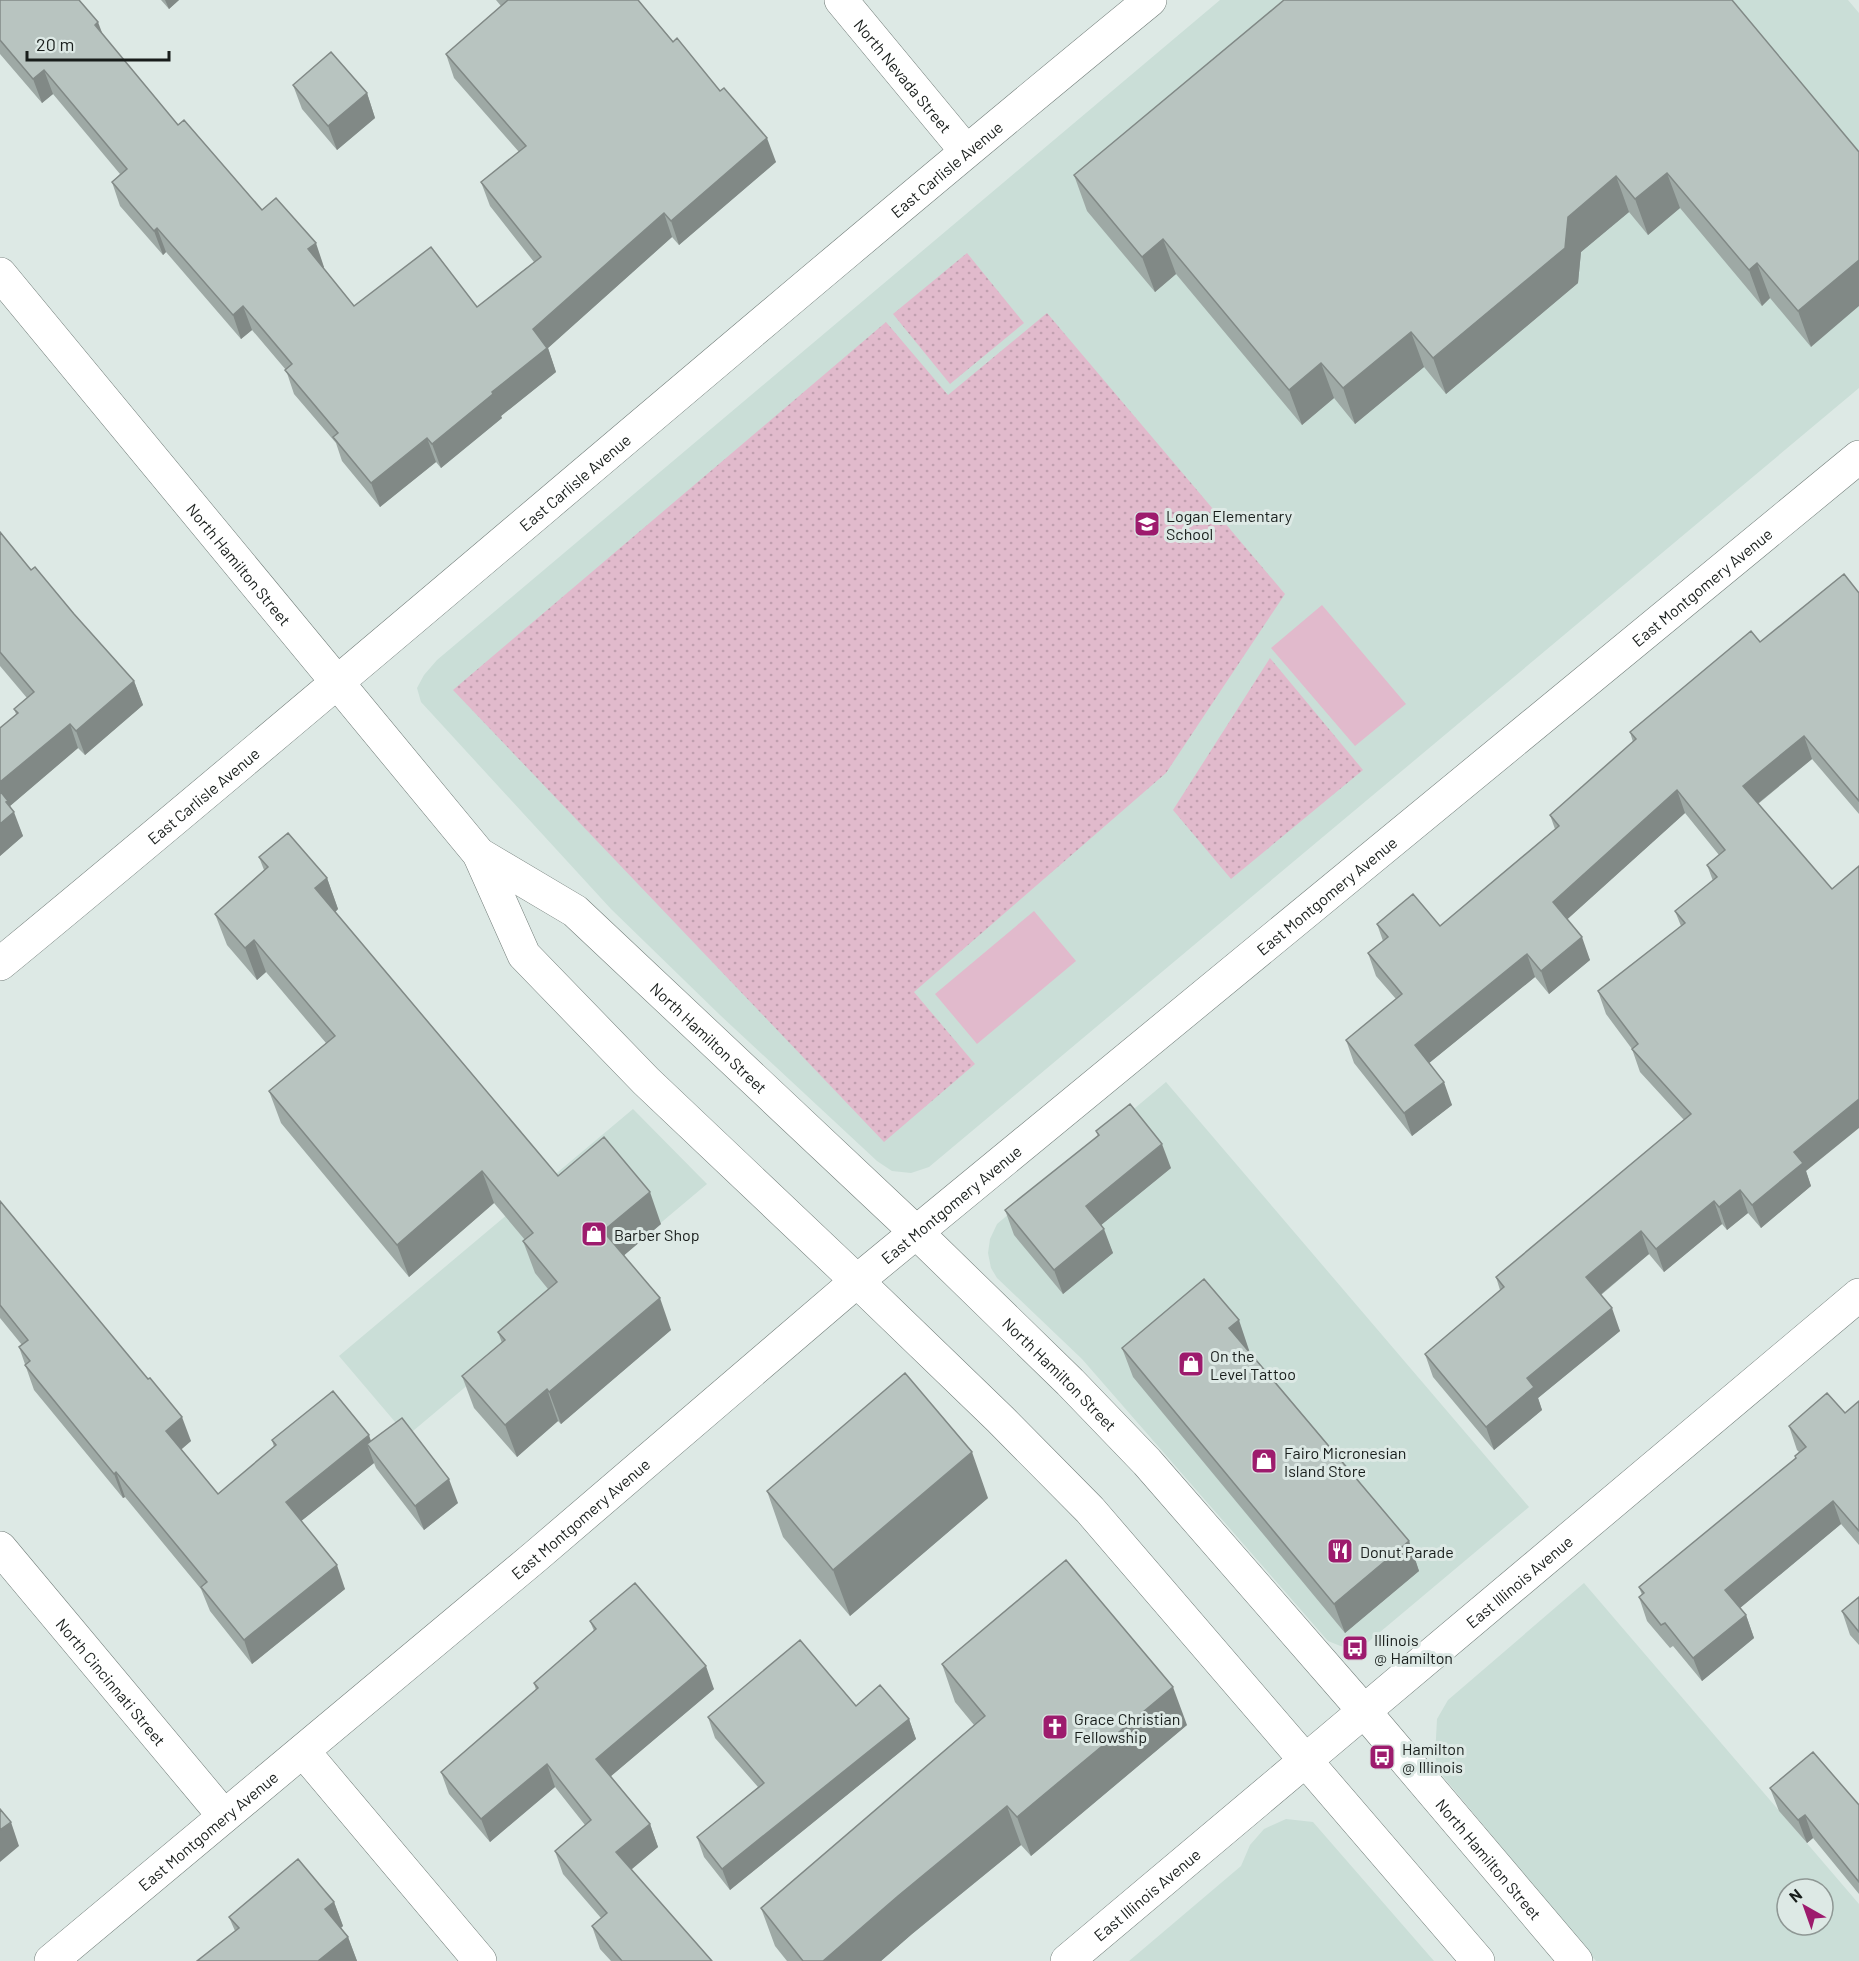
<svg xmlns="http://www.w3.org/2000/svg" width="1859" height="1961" viewBox="0 0 1859 1961" font-family="Barlow,sans-serif">
<defs>
<pattern id="park-dots" width="8" height="8" patternUnits="userSpaceOnUse" patternTransform="scale(1.5)"><rect width="8" height="8" fill="#e1bacc"/><path d="M2 2h.1M6 6h.1" fill="none" stroke="#c09faf" stroke-width="1.8" stroke-linecap="round"/></pattern>
</defs>
<rect width="100%" height="100%" fill="#dde9e5"/>
<path fill="#caded7" fill-rule="evenodd" d="M 1220,0 L 1848,0 L 1859,13 L 1859,388 L 929,1167 L 911,1173 L 892,1171 L 877,1161 L 720,1015 L 611,909 L 421,702 L 417,688 L 424,675 L 437,660 Z
M 1166,1082 L 1529,1507 L 1367,1643 L 1358,1647 L 1343,1647 L 1328,1641 L 1082,1359 L 997,1278 L 991,1268 L 988,1253 L 990,1239 L 997,1224 Z
M 633,1109 L 707,1184 L 407,1436 L 339,1356 Z
M 1584,1583 L 1859,1904 L 1859,1961 L 1596,1961 L 1441,1774 L 1435,1757 L 1437,1719 L 1448,1700 ZM 1787,1889 L 1823,1889 L 1823,1925 L 1787,1925 Z
M 1286,1819 L 1313,1822 L 1434,1961 L 1129,1961 L 1241,1866 L 1250,1845 L 1264,1829 Z"/>
<path fill="url(#park-dots)" d="M 967,253 L 1024,323 L 950,384 L 893,314 Z
M 1047,313 L 1285,594 L 1166,773 L 914,992 L 975,1064 L 884,1142 L 453,690 L 886,322 L 948,395 Z
M 1270,658 L 1363,770 L 1231,879 L 1173,810 Z"/>
<path fill="#e1bacc" d="M 1322,605 L 1406,704 L 1355,746 L 1271,648 Z
M 1034,911 L 1076,961 L 977,1044 L 935,994 Z"/>
<g fill="none" stroke-linecap="round" stroke-linejoin="round">
<g stroke="#717c78" stroke-width="34">
<g id="minor">
<path id="s1" d="M 841,0 L 966,151"/>
<path id="s2" d="M 0,964 C 386,646 763,317 1150,0"/>
<path id="s3" d="M 0,1548 L 224,1816"/>
<path d="M 303,1751 L 480,1961"/>
<path id="s4" d="M 51,1961 L 536,1556 L 857,1281 L 1859,457"/>
</g>
</g>
<g stroke="#717c78" stroke-width="34">
<g id="tertiary">
<path id="s5" d="M 1067,1961 L 1306,1760"/>
</g>
</g>
<g stroke="#717c78" stroke-width="34">
<g id="secondary">
<path id="s6" d="M 1306,1760 L 1859,1295"/>
</g>
</g>
<g stroke="#717c78" stroke-width="34">
<g id="primary">
<path id="s7" d="M 0,274 L 479,854 L 524,955 L 646,1081 L 857,1281 L 1000,1419 L 1090,1510 L 1478,1961"/>
<path id="s8" d="M 479,854 L 575,911 L 916,1232 L 1070,1382 L 1147,1462 L 1364,1711 L 1576,1961"/>
</g>
</g>
<use href="#minor" stroke="#fff" stroke-width="33"/>
<use href="#tertiary" stroke="#fff" stroke-width="33"/>
<use href="#secondary" stroke="#fff" stroke-width="33"/>
<use href="#primary" stroke="#fff" stroke-width="33"/>
</g>
<path fill="#9ea9a5" d="M 0,0 L 103,35 L 178,125 L 262,210 L 324,267 L 323,268 L 354,306 L 477,307 L 534,262 L 490,206 L 481,182 L 519,152 L 454,78 L 446,54 L 501,6 L 496,0 L 638,0 L 776,162 L 679,245 L 672,237 L 548,348 L 556,372 L 501,416 L 502,418 L 441,468 L 436,462 L 380,507 L 342,461 L 336,443 L 294,394 L 286,370 L 252,330 L 241,339 L 166,252 L 163,255 L 120,206 L 112,182 L 120,174 L 53,94 L 42,103 L 0,54 Z
M 161,0 L 179,0 L 169,9 Z
M 1732,0 L 1811,347 L 1770,298 L 1762,306 L 1680,208 L 1648,235 L 1629,212 L 1581,252 L 1578,283 L 1446,394 L 1424,367 L 1355,424 L 1334,398 L 1302,425 L 1176,274 L 1155,292 L 1087,211 L 1074,175 Z
M 293,85 L 367,93 L 375,118 L 337,150 L 302,109 Z
M 0,532 L 31,570 L 74,614 L 134,681 L 143,705 L 85,755 L 78,748 L 10,806 L 23,836 L 0,856 L 16,714 L 14,709 L 27,698 L 0,666 Z
M 1859,593 L 1859,814 L 1812,759 L 1758,804 L 1806,1171 L 1811,1186 L 1761,1228 L 1748,1213 L 1727,1230 L 1722,1224 L 1664,1272 L 1649,1254 L 1601,1295 L 1620,1331 L 1538,1398 L 1542,1410 L 1494,1450 L 1433,1377 L 1425,1354 L 1500,1290 L 1496,1277 L 1684,1120 L 1640,1072 L 1632,1049 L 1606,1014 L 1598,991 L 1681,926 L 1675,911 L 1713,881 L 1707,865 L 1719,855 L 1685,813 L 1567,919 L 1590,960 L 1549,994 L 1535,977 L 1429,1063 L 1452,1105 L 1412,1136 L 1354,1063 L 1346,1040 L 1396,999 L 1376,976 L 1368,953 L 1383,941 L 1377,924 L 1440,926 L 1555,829 L 1550,815 L 1633,742 L 1630,732 L 1760,642 Z
M 259,857 L 327,878 L 338,909 L 335,912 L 558,1176 L 661,1224 L 624,1255 L 671,1330 L 561,1424 L 558,1421 L 517,1457 L 474,1408 L 462,1376 L 502,1343 L 498,1332 L 548,1289 L 535,1273 L 523,1241 L 525,1240 L 494,1203 L 409,1277 L 281,1123 L 269,1091 L 326,1043 L 266,972 L 257,980 L 227,945 L 215,914 L 264,870 Z
M 1096,1131 L 1171,1168 L 1101,1225 L 1113,1253 L 1063,1294 L 1014,1235 L 1005,1210 L 1098,1136 Z
M 0,1201 L 191,1441 L 181,1449 L 218,1494 L 274,1447 L 272,1440 L 371,1441 L 458,1503 L 424,1530 L 376,1468 L 374,1463 L 301,1521 L 345,1589 L 252,1664 L 210,1611 L 201,1589 L 125,1497 L 123,1498 L 34,1390 L 19,1347 L 22,1345 L 0,1318 Z
M 1122,1348 L 1249,1350 L 1248,1350 L 1409,1541 L 1419,1571 L 1345,1633 L 1133,1377 Z
M 1859,1401 L 1859,1545 L 1841,1524 L 1740,1608 L 1746,1615 L 1754,1638 L 1702,1681 L 1673,1646 L 1670,1648 L 1647,1621 L 1639,1597 L 1642,1595 L 1639,1587 L 1796,1458 L 1795,1456 L 1799,1452 L 1797,1450 L 1789,1426 L 1845,1413 Z
M 767,1491 L 988,1498 L 850,1616 L 783,1537 Z
M 1859,1597 L 1859,1645 L 1850,1635 L 1842,1611 Z
M 590,1621 L 714,1689 L 611,1776 L 650,1824 L 658,1847 L 631,1869 L 712,1961 L 611,1961 L 600,1949 L 592,1926 L 601,1918 L 563,1874 L 555,1851 L 585,1825 L 555,1787 L 490,1842 L 449,1794 L 441,1772 L 536,1690 L 534,1683 L 594,1631 Z
M 942,1664 L 1187,1725 L 1031,1856 L 1021,1845 L 912,1934 L 881,1961 L 787,1961 L 775,1946 L 761,1908 L 974,1725 L 955,1702 Z
M 856,1706 L 909,1719 L 916,1739 L 730,1890 L 704,1857 L 697,1837 L 758,1787 L 715,1738 L 708,1717 Z
M 1770,1788 L 1859,1805 L 1859,1894 L 1813,1838 L 1807,1843 L 1779,1811 Z
M 334,1902 L 343,1926 L 341,1928 L 348,1937 L 357,1961 L 197,1961 L 235,1931 L 229,1917 Z"/>
<path fill="#818986" d="M 165,0 L 179,0 L 169,9 Z
M 98,22 L 107,46 L 95,25 Z
M 44,70 L 53,94 L 42,103 L 33,79 Z
M 367,93 L 375,118 L 337,150 L 328,126 Z
M 767,138 L 776,162 L 679,245 L 671,221 Z
M 1667,173 L 1680,208 L 1648,235 L 1635,199 Z
M 1616,176 L 1629,212 L 1581,252 L 1578,283 L 1446,394 L 1433,358 L 1568,217 Z
M 664,213 L 672,237 L 548,348 L 556,372 L 501,416 L 502,418 L 441,468 L 432,444 L 492,392 L 533,329 Z
M 157,228 L 166,252 L 163,255 L 154,231 Z
M 1163,239 L 1176,274 L 1155,292 L 1142,257 Z
M 316,243 L 324,267 L 317,274 L 308,249 Z
M 1859,260 L 1859,306 L 1811,347 L 1798,311 Z
M 1757,263 L 1770,298 L 1762,306 L 1749,270 Z
M 243,306 L 252,330 L 241,339 L 233,315 Z
M 1411,332 L 1424,367 L 1355,424 L 1343,388 Z
M 1321,363 L 1334,398 L 1302,425 L 1289,390 Z
M 427,438 L 436,462 L 380,507 L 371,483 Z
M 134,681 L 143,705 L 85,755 L 76,731 Z
M 70,724 L 78,748 L 10,806 L 12,813 L 14,812 L 23,836 L 0,856 L 0,782 Z
M 1804,736 L 1812,759 L 1751,809 L 1743,786 Z
M 1677,790 L 1685,813 L 1561,925 L 1553,902 Z
M 327,878 L 338,909 L 327,920 L 315,888 Z
M 1582,937 L 1590,960 L 1549,994 L 1541,971 Z
M 254,940 L 266,972 L 257,980 L 245,948 Z
M 1527,954 L 1535,977 L 1423,1068 L 1415,1045 Z
M 1444,1082 L 1452,1105 L 1412,1136 L 1404,1113 Z
M 1859,1099 L 1859,1128 L 1806,1171 L 1811,1186 L 1761,1228 L 1752,1205 L 1794,1152 Z
M 1162,1144 L 1171,1168 L 1095,1230 L 1086,1206 Z
M 482,1171 L 494,1203 L 409,1277 L 397,1245 Z
M 1740,1190 L 1748,1213 L 1727,1230 L 1719,1207 Z
M 650,1192 L 661,1224 L 615,1263 L 603,1231 Z
M 1714,1201 L 1722,1224 L 1664,1272 L 1656,1249 Z
M 1104,1229 L 1113,1253 L 1063,1294 L 1054,1270 Z
M 1641,1231 L 1649,1254 L 1594,1300 L 1586,1277 Z
M 660,1298 L 671,1330 L 561,1424 L 549,1392 Z
M 1612,1308 L 1620,1331 L 1538,1398 L 1542,1410 L 1494,1450 L 1486,1427 L 1527,1378 Z
M 1239,1320 L 1249,1350 L 1240,1357 L 1229,1328 Z
M 547,1389 L 558,1421 L 517,1457 L 505,1425 Z
M 182,1417 L 191,1441 L 175,1455 L 166,1431 Z
M 369,1435 L 376,1456 L 367,1444 L 374,1463 L 295,1526 L 286,1502 Z
M 972,1452 L 988,1498 L 850,1616 L 833,1570 Z
M 116,1472 L 125,1497 L 123,1498 L 114,1474 Z
M 449,1479 L 458,1503 L 424,1530 L 415,1506 Z
M 1833,1501 L 1841,1524 L 1734,1613 L 1725,1590 Z
M 1409,1541 L 1419,1571 L 1345,1633 L 1334,1604 Z
M 337,1565 L 345,1589 L 252,1664 L 244,1640 Z
M 1746,1615 L 1754,1638 L 1702,1681 L 1693,1658 Z
M 706,1666 L 714,1689 L 604,1782 L 596,1759 Z
M 1173,1687 L 1187,1725 L 1031,1856 L 1017,1817 Z
M 909,1719 L 916,1739 L 730,1890 L 722,1869 Z
M 547,1764 L 555,1787 L 490,1842 L 481,1819 Z
M 1007,1806 L 1021,1845 L 912,1934 L 881,1961 L 823,1961 L 898,1896 Z
M 1805,1815 L 1813,1838 L 1807,1843 L 1798,1820 Z
M 11,1822 L 19,1846 L 0,1862 L 0,1830 Z
M 650,1824 L 658,1847 L 625,1875 L 616,1852 Z
M 334,1902 L 343,1926 L 334,1933 L 325,1909 Z
M 348,1937 L 357,1961 L 318,1961 Z"/>
<path fill="#b8c4c0" stroke="#818986" stroke-width="1.5" d="M 0,0 L 79,0 L 98,22 L 95,25 L 178,125 L 184,120 L 262,210 L 276,198 L 316,243 L 308,249 L 354,306 L 431,247 L 477,307 L 541,257 L 481,182 L 526,146 L 446,54 L 508,0 L 638,0 L 673,42 L 677,38 L 720,91 L 724,88 L 767,138 L 671,221 L 664,213 L 533,329 L 547,348 L 492,392 L 493,394 L 432,444 L 427,438 L 371,483 L 333,437 L 338,433 L 285,370 L 292,364 L 243,306 L 233,315 L 157,228 L 154,231 L 112,182 L 127,169 L 44,70 L 33,79 L 0,40 Z
M 1284,0 L 1732,0 L 1859,152 L 1859,260 L 1798,311 L 1757,263 L 1749,270 L 1667,173 L 1635,199 L 1616,176 L 1568,217 L 1565,248 L 1433,358 L 1411,332 L 1343,388 L 1321,363 L 1289,390 L 1163,239 L 1142,257 L 1074,175 Z
M 331,52 L 367,93 L 328,126 L 293,85 Z
M 0,532 L 31,570 L 35,567 L 74,614 L 134,681 L 76,731 L 70,724 L 0,782 L 0,728 L 18,713 L 14,709 L 34,692 L 0,652 Z
M 1844,574 L 1859,593 L 1859,801 L 1804,736 L 1743,786 L 1832,889 L 1859,866 L 1859,1099 L 1794,1152 L 1803,1163 L 1752,1205 L 1740,1190 L 1719,1207 L 1714,1201 L 1656,1249 L 1641,1231 L 1586,1277 L 1612,1308 L 1527,1378 L 1534,1387 L 1486,1427 L 1425,1354 L 1504,1287 L 1496,1277 L 1691,1114 L 1632,1049 L 1638,1044 L 1598,991 L 1685,923 L 1675,911 L 1717,877 L 1707,865 L 1725,850 L 1677,790 L 1553,902 L 1582,937 L 1541,971 L 1527,954 L 1415,1045 L 1444,1082 L 1404,1113 L 1346,1040 L 1402,994 L 1368,953 L 1388,937 L 1377,924 L 1413,894 L 1440,926 L 1559,826 L 1550,815 L 1636,739 L 1630,732 L 1751,631 L 1760,642 Z
M 0,791 L 8,801 L 6,802 L 14,812 L 0,824 Z
M 288,833 L 327,878 L 315,888 L 558,1176 L 604,1137 L 650,1192 L 603,1231 L 660,1298 L 549,1392 L 547,1389 L 505,1425 L 462,1376 L 505,1340 L 498,1332 L 557,1282 L 523,1241 L 533,1233 L 482,1171 L 397,1245 L 269,1091 L 335,1036 L 254,940 L 245,948 L 215,914 L 268,867 L 259,857 Z
M 1130,1104 L 1162,1144 L 1086,1206 L 1104,1229 L 1054,1270 L 1005,1210 L 1099,1135 L 1096,1131 Z
M 0,1201 L 148,1379 L 150,1378 L 182,1417 L 166,1431 L 218,1494 L 276,1445 L 272,1440 L 333,1391 L 369,1435 L 286,1502 L 337,1565 L 244,1640 L 201,1587 L 207,1582 L 116,1472 L 114,1474 L 25,1365 L 30,1361 L 19,1347 L 28,1340 L 0,1305 Z
M 1204,1279 L 1239,1320 L 1229,1328 L 1409,1541 L 1334,1604 L 1122,1348 Z
M 905,1373 L 972,1452 L 833,1570 L 767,1491 Z
M 1827,1393 L 1845,1413 L 1859,1401 L 1859,1531 L 1833,1501 L 1725,1590 L 1746,1615 L 1693,1658 L 1665,1623 L 1661,1625 L 1639,1597 L 1644,1593 L 1639,1587 L 1796,1458 L 1795,1456 L 1806,1447 L 1789,1426 Z
M 402,1418 L 449,1479 L 415,1506 L 367,1444 Z
M 1066,1560 L 1173,1687 L 1017,1817 L 1007,1806 L 898,1896 L 823,1961 L 803,1961 L 761,1908 L 985,1716 L 942,1664 Z
M 635,1583 L 706,1666 L 596,1759 L 650,1824 L 616,1852 L 712,1961 L 622,1961 L 592,1926 L 607,1913 L 555,1851 L 591,1820 L 547,1764 L 481,1819 L 441,1772 L 538,1688 L 534,1683 L 596,1629 L 590,1621 Z
M 1859,1597 L 1859,1632 L 1842,1611 Z
M 800,1640 L 856,1706 L 880,1685 L 909,1719 L 722,1869 L 697,1837 L 764,1783 L 708,1717 Z
M 1813,1752 L 1859,1805 L 1859,1882 L 1805,1815 L 1798,1820 L 1770,1788 Z
M 0,1809 L 11,1822 L 0,1830 Z
M 298,1859 L 334,1902 L 325,1909 L 348,1937 L 318,1961 L 197,1961 L 239,1928 L 229,1917 Z"/>
<defs>
<g id="school-square" transform="scale(1.35)"><rect x="-9" y="-9" width="18" height="18" rx="4" fill="#9d1b6d" stroke="#dde9e5"/><path d="M0-5L7-2L0 1L-7-2ZM-4 1L0 2.5L4 1V4Q0 6-4 4Z" fill="#fff"/></g>
<g id="shop-square" transform="scale(1.35)"><rect x="-9" y="-9" width="18" height="18" rx="4" fill="#9d1b6d" stroke="#dde9e5"/><path d="M-5-2.5h2.3a2.7 3.5 0 0 1 5.4 0H5L5.5 6h-11ZM-1.5-2.5h3a1.5 2.3 0 0 0-3 0Z" fill="#fff"/></g>
<g id="restaurant-square" transform="scale(1.35)"><rect x="-9" y="-9" width="18" height="18" rx="4" fill="#9d1b6d" stroke="#dde9e5"/><path d="M-5-6h1v4h1v-4h1v4h1v-4h1v5L-1.5 .5V6h-2V.5L-5-1ZM5-6V6H3V1.5H1.5Q1.5-4 5-6Z" fill="#fff"/></g>
<g id="bus-square" transform="scale(1.35)"><rect x="-9" y="-9" width="18" height="18" rx="4" fill="#9d1b6d" stroke="#dde9e5"/><path d="M-5-6H5V4H4V6H2V4H-2V6H-4V4H-5ZM-3.5-4V0h7V-4ZM-3.5 1.2v1.5H-2V1.2ZM2 1.2v1.5H3.5V1.2Z" fill="#fff"/></g>
<g id="church-square" transform="scale(1.35)"><rect x="-9" y="-9" width="18" height="18" rx="4" fill="#9d1b6d" stroke="#dde9e5"/><path d="M-1.2-6h2.4v3.5h3.3v2.4h-3.3V6h-2.4V-.1h-3.3v-2.4h3.3Z" fill="#fff"/></g>
</defs>
<g fill-rule="evenodd">
<use href="#school-square" x="1147" y="524"/>
<use href="#shop-square" x="594" y="1234"/>
<use href="#shop-square" x="1191" y="1364"/>
<use href="#shop-square" x="1264" y="1461"/>
<use href="#restaurant-square" x="1340" y="1551"/>
<use href="#bus-square" x="1355" y="1648"/>
<use href="#church-square" x="1055" y="1727"/>
<use href="#bus-square" x="1382" y="1757"/>
</g>
<g text-anchor="middle" dominant-baseline="central" stroke-width="6" stroke-linejoin="round" paint-order="stroke">
<g font-size="16" fill="#181d1b" stroke="#dde9e5">
<text stroke="none"><textPath href="#s1" startOffset="98">North Nevada Street</textPath></text>
<text stroke="none"><textPath href="#s2" startOffset="1236">East Carlisle Avenue</textPath></text>
<text stroke="none"><textPath href="#s2" startOffset="750">East Carlisle Avenue</textPath></text>
<text stroke="none"><textPath href="#s7" startOffset="376">North Hamilton Street</textPath></text>
<text stroke="none"><textPath href="#s4" startOffset="2148">East Montgomery Avenue</textPath></text>
<text stroke="none"><textPath href="#s2" startOffset="264">East Carlisle Avenue</textPath></text>
<text stroke="none"><textPath href="#s4" startOffset="1662">East Montgomery Avenue</textPath></text>
<text stroke="none"><textPath href="#s8" startOffset="296">North Hamilton Street</textPath></text>
<text stroke="none"><textPath href="#s4" startOffset="1176">East Montgomery Avenue</textPath></text>
<text stroke="none"><textPath href="#s8" startOffset="782">North Hamilton Street</textPath></text>
<text stroke="none"><textPath href="#s4" startOffset="690">East Montgomery Avenue</textPath></text>
<text stroke="none"><textPath href="#s6" startOffset="278">East Illinois Avenue</textPath></text>
<text stroke="none"><textPath href="#s3" startOffset="174">North Cincinnati Street</textPath></text>
<text stroke="none"><textPath href="#s4" startOffset="204">East Montgomery Avenue</textPath></text>
<text stroke="none"><textPath href="#s8" startOffset="1430">North Hamilton Street</textPath></text>
<text stroke="none"><textPath href="#s5" startOffset="104">East Illinois Avenue</textPath></text>
</g>
<g font-size="16" fill="#181d1b" stroke="#dde9e5" text-anchor="start">
<text x="1166" y="515">Logan Elementary<tspan x="1166" dy="18">School</tspan></text>
<text x="614" y="1234">Barber Shop</text>
<text x="1210" y="1355">On the<tspan x="1210" dy="18">Level Tattoo</tspan></text>
<text x="1284" y="1452">Fairo Micronesian<tspan x="1284" dy="18">Island Store</tspan></text>
<text x="1360" y="1551">Donut Parade</text>
<text x="1374" y="1639">Illinois<tspan x="1374" dy="18">@ Hamilton</tspan></text>
<text x="1074" y="1718">Grace Christian<tspan x="1074" dy="18">Fellowship</tspan></text>
<text x="1402" y="1748">Hamilton<tspan x="1402" dy="18">@ Illinois</tspan></text>
</g>
</g>
<g transform="translate(1805 1907) rotate(320)"><circle r="28" fill="#dde9e5" stroke="#8e9794" stroke-width="1.5"/>
<path d="M0-4.5L10 22L0 15L-10 22Z" fill="#9d1b6d"/>
<text y="-9" font-size="16" font-weight="bold" text-anchor="middle" fill="#181d1b">N</text>
</g>
<path d="M27 51v9h142v-9" fill="none" stroke="#181d1b" stroke-width="3"/>
<text x="36" y="51" font-size="18" fill="#181d1b" stroke="#dde9e5" stroke-width="4.5" paint-order="stroke">20 m</text>
</svg>
